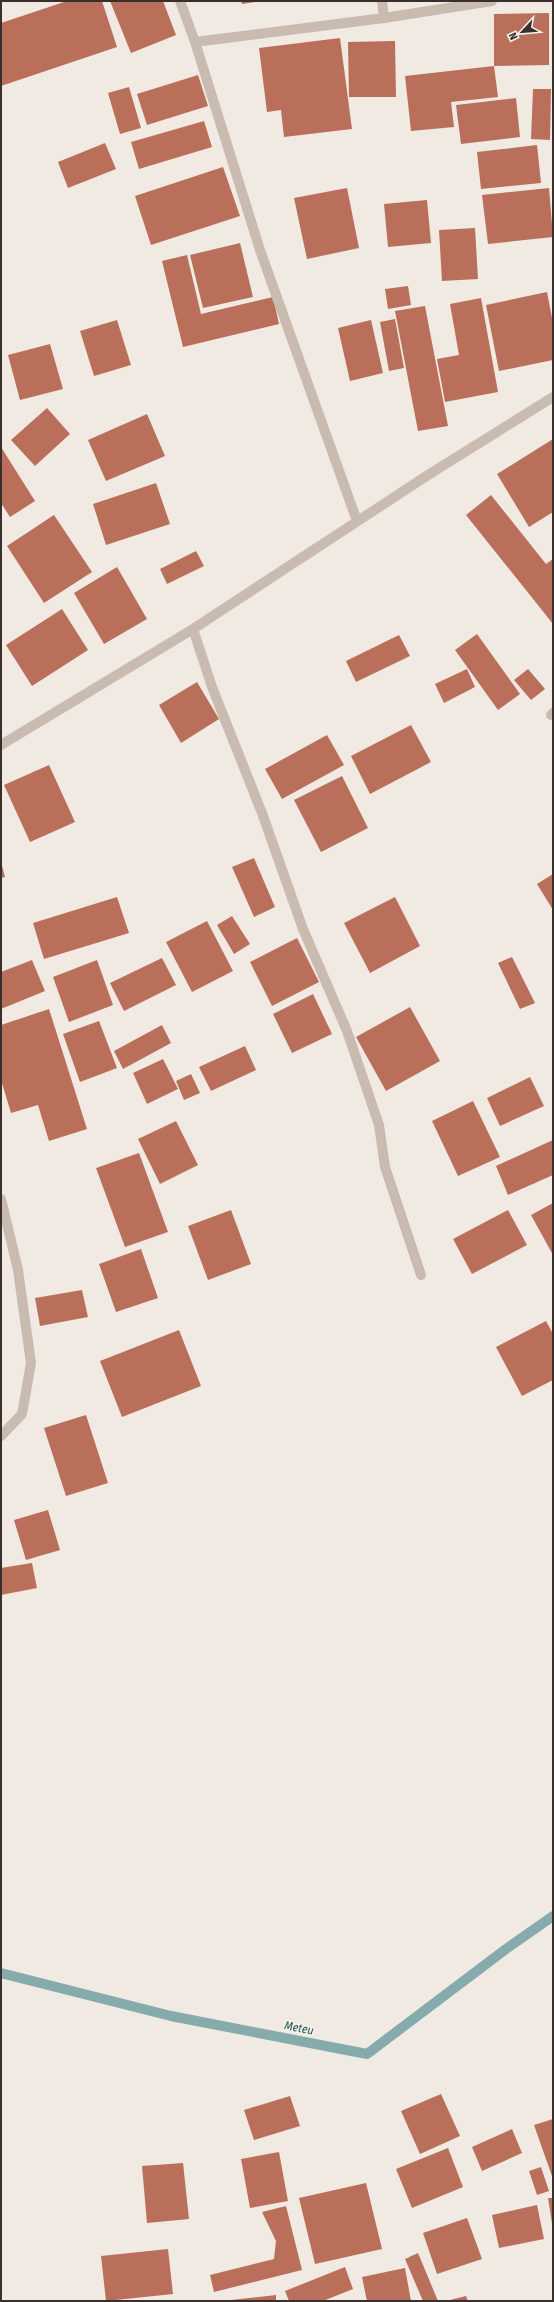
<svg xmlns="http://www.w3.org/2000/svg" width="554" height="2302" viewBox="0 0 554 2302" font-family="'Fira Sans Condensed',sans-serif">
<rect width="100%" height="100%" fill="#f1eae3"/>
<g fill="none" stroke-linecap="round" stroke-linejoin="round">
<path stroke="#85abac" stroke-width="10" d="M 1,1973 L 171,2016 L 367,2054 L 506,1949 L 553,1916"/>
</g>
<path fill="#b96f5a" d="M 67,1 L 102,1 L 117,47 L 1,86 L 1,23 Z
M 110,1 L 163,1 L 176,35 L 131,53 Z
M 241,1 L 255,1 L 255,2 L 242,4 Z
M 549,13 L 549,65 L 494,66 L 494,14 Z
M 340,38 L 352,129 L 284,137 L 281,110 L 267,112 L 259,48 Z
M 395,41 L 396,97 L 349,97 L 348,42 Z
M 494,66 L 498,97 L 451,102 L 454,127 L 411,131 L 405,76 Z
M 198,75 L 208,106 L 147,125 L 137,94 Z
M 129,87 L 141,128 L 120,134 L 108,93 Z
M 533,89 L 551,89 L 550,140 L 531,139 Z
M 516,98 L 520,137 L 461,144 L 456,105 Z
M 204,121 L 212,147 L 139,169 L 131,142 Z
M 105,143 L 116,169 L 68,188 L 58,162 Z
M 537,145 L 541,183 L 481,189 L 477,152 Z
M 223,167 L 240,216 L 151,245 L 135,196 Z
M 347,188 L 359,248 L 307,259 L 294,198 Z
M 549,188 L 553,237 L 488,244 L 482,195 Z
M 427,200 L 431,243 L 388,247 L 384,204 Z
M 475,228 L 478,279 L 442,281 L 439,230 Z
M 240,243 L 253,297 L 203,308 L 190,255 Z
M 187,255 L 201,314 L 273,297 L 279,324 L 183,347 L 162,261 Z
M 408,286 L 411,305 L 388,309 L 385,289 Z
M 547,292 L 553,323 L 553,360 L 499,371 L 486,305 Z
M 481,298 L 498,392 L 445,402 L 437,359 L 459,355 L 450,304 Z
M 425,306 L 448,426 L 418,431 L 395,311 Z
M 395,319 L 404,368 L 389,371 L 380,322 Z
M 117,320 L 131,365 L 94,376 L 80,331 Z
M 371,320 L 383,373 L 350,381 L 338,328 Z
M 50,344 L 63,389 L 20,400 L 8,355 Z
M 47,408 L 70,434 L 35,466 L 11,440 Z
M 147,414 L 165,456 L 106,481 L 88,440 Z
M 553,439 L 553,512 L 529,527 L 497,474 Z
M 1,447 L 35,501 L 10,517 L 1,503 Z
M 156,483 L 170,524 L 106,545 L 93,504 Z
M 491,495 L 546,564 L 553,559 L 553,624 L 466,515 Z
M 54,515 L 92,572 L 44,603 L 7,546 Z
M 196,551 L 204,566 L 167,584 L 160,569 Z
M 117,567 L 147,619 L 104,644 L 74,593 Z
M 62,609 L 88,650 L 32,686 L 6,645 Z
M 477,634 L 520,694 L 498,710 L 455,650 Z
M 399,635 L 410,656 L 356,682 L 346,661 Z
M 467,669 L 475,687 L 444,703 L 435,684 Z
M 528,669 L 545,689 L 531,700 L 514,680 Z
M 197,682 L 219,719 L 181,743 L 159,705 Z
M 411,725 L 431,762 L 370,794 L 351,756 Z
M 327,735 L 344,765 L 282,799 L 265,769 Z
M 49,765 L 75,822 L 30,842 L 4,785 Z
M 342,776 L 368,828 L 321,852 L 294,800 Z
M 254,858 L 275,907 L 254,917 L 232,867 Z
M 1,862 L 5,877 L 1,878 Z
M 553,874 L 553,910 L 537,884 Z
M 117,897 L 129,933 L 44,959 L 33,923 Z
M 395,897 L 420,946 L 370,973 L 344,923 Z
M 232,916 L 250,944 L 234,954 L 217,925 Z
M 207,921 L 233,971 L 192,992 L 166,942 Z
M 297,938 L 319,982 L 272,1006 L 250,962 Z
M 512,957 L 535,1003 L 520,1009 L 498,963 Z
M 162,958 L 176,985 L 124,1011 L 110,983 Z
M 32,960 L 45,991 L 1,1009 L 1,972 Z
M 97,960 L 113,1005 L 69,1022 L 53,977 Z
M 313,994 L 332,1034 L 292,1053 L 273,1014 Z
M 410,1007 L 440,1061 L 386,1091 L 356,1037 Z
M 49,1009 L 87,1129 L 49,1141 L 38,1105 L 11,1113 L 1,1080 L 1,1025 Z
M 99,1021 L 117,1068 L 80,1082 L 63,1034 Z
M 162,1025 L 171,1043 L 123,1069 L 114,1051 Z
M 245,1046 L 256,1070 L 211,1091 L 199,1067 Z
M 163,1059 L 178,1089 L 147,1104 L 133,1073 Z
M 191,1074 L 200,1093 L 184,1100 L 176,1081 Z
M 530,1077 L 544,1106 L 500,1126 L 487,1098 Z
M 473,1101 L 500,1157 L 458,1176 L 432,1121 Z
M 176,1121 L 198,1165 L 160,1184 L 138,1139 Z
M 553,1140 L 553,1175 L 508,1195 L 496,1166 Z
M 139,1153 L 168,1232 L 125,1247 L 96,1168 Z
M 553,1203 L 553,1255 L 531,1215 Z
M 231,1210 L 251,1264 L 208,1280 L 188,1226 Z
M 508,1210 L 527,1245 L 472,1274 L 453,1239 Z
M 141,1249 L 158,1298 L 116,1312 L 99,1264 Z
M 82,1290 L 88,1317 L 40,1326 L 35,1298 Z
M 546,1321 L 553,1334 L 553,1380 L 522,1396 L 496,1347 Z
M 179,1330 L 201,1386 L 122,1417 L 100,1361 Z
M 86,1415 L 108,1483 L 66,1496 L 44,1428 Z
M 48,1510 L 60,1550 L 26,1560 L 14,1520 Z
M 32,1563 L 37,1588 L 1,1595 L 1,1568 Z
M 441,2094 L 460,2136 L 420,2154 L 401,2111 Z
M 290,2096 L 300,2126 L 254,2140 L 244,2110 Z
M 553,2119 L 553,2179 L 534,2125 Z
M 512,2129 L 522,2153 L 482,2171 L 472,2147 Z
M 448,2148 L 463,2187 L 412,2208 L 396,2169 Z
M 279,2152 L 288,2201 L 250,2208 L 241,2159 Z
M 183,2163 L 189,2219 L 147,2223 L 142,2166 Z
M 541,2167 L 549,2191 L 537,2195 L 529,2171 Z
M 366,2183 L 382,2249 L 315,2264 L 299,2198 Z
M 548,2198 L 553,2198 L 553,2223 L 552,2223 Z
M 537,2205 L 544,2239 L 499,2248 L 492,2215 Z
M 286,2206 L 302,2270 L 214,2292 L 210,2275 L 274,2259 L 276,2241 L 262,2212 Z
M 467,2218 L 482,2259 L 437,2274 L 423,2233 Z
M 168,2249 L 173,2294 L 106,2301 L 101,2256 Z
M 418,2253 L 438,2301 L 423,2301 L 405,2259 Z
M 345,2267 L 353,2289 L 323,2301 L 289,2301 L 285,2291 Z
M 405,2268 L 411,2301 L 367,2301 L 362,2277 Z
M 276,2295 L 276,2301 L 231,2301 L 231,2300 Z
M 466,2296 L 468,2301 L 450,2301 L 450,2300 Z"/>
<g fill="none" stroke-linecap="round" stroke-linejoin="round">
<path stroke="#c9bbb0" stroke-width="10" d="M 180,1 L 195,42 L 260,250 L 357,521
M 384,18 L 492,1
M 195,42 L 384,18 L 382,1
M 193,629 L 212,687 L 262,813 L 303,929 L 347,1031 L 379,1125 L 385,1167 L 421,1275
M 551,715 L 553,713
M 1,745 L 193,629 L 428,475 L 553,397
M 1,1199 L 18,1270 L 31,1363 L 22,1414 L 1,1436"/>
</g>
<g text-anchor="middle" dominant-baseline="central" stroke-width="3" stroke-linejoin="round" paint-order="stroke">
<g font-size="12" font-style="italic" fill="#265456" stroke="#f9f4ef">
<text transform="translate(299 2028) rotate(11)">Meteu</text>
</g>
</g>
<rect width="554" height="2302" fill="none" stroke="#39302d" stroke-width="4"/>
<g transform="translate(522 32) rotate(244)" stroke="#f9f4ef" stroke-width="3" paint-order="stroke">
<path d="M0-3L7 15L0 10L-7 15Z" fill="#39302d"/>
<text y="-6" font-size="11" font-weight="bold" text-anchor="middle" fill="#39302d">N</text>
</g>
</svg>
